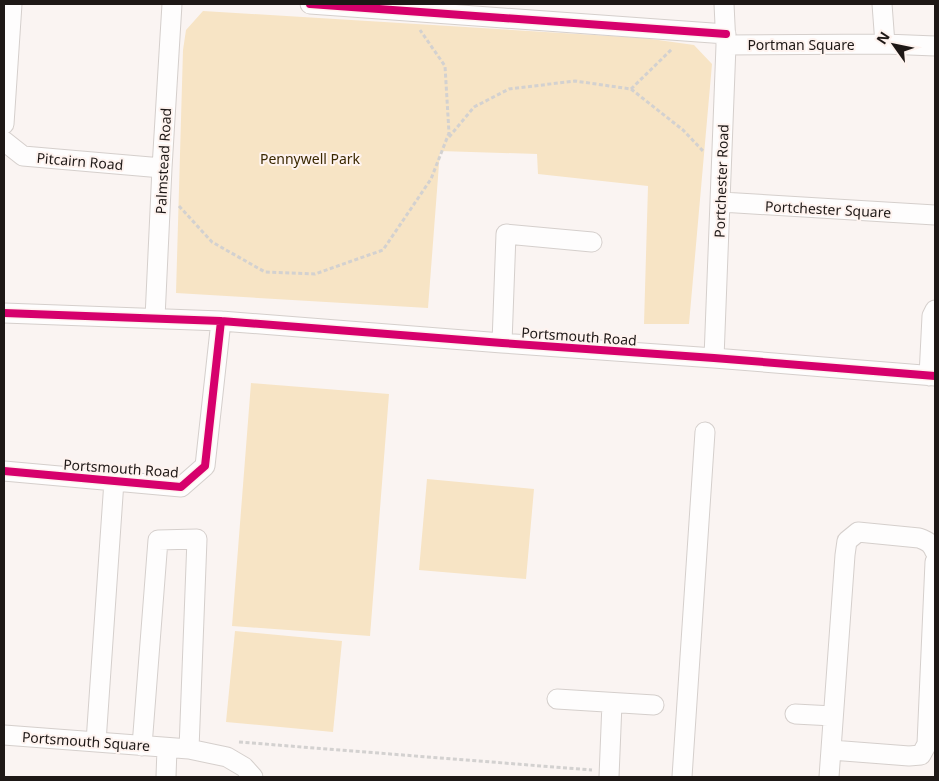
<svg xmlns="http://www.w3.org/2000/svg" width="939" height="781" viewBox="0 0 939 781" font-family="'Noto Sans',sans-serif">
<rect width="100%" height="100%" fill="#faf4f2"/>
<path fill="#f7e4c5" d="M 203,11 L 644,38 L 694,45 L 712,64 L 689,324 L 644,324 L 648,186 L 538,174 L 537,154 L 440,151 L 428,308 L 176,293 L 183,50 L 186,30 Z
M 251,383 L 389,394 L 370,636 L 232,626 Z
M 427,479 L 534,489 L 526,579 L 419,570 Z
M 235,631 L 342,641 L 333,732 L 226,722 Z"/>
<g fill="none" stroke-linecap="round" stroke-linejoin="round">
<g stroke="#d5cfcc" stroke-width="21">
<path id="minor" d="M 310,4 L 726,34
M 882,4 L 885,44
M 726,45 L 885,44 L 935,46
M 4,124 L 12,4
M 4,141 L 23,156 L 162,168
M 721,202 L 935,215
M 4,313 L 221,321 L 502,343 L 714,358 L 935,376
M 155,318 L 162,168 L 172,4
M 502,343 L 506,234 L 592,242
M 714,358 L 726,45 L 724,4
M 929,376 L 932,316 L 935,310
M 4,471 L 181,487 L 205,466 L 221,321
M 557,699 L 654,705
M 795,714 L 833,716
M 4,735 L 189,749 L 227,757 L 244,767 L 253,777
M 96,742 L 114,481
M 142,746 L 158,540 L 197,539 L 189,749
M 831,750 L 909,756 L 921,755 L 927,744 L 935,562
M 166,777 L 167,748
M 609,777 L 612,703
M 682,777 L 705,432
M 829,777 L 845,555 L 847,541 L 858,532 L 919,538 C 928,541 932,544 935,552"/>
</g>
<path stroke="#d3d1d0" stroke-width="3" stroke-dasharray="4 2.5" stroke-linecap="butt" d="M 631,89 L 672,49
M 449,137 L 474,107 L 509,89 L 575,81 L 631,89 L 683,130 L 704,152
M 179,206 L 212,242 L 265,272 L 315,274 L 383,250 L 431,179 L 449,133 L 445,66 L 420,30
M 239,742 L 592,770"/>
<use href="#minor" stroke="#fefdfd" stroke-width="19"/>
<g stroke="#fef3ef" stroke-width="11">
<path id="cycleway" d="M 310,4 L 726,34
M 4,313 L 221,321 L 502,343 L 714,358 L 935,376
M 4,471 L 181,487 L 205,466 L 221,321"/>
</g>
<use href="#cycleway" stroke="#d6006c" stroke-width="8"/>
</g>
<g text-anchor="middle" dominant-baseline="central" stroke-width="4" stroke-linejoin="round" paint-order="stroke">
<g font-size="14" fill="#1e1816" stroke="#fef3ef">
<text x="801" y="44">Portman Square</text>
<text transform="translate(80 161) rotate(5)">Pitcairn Road</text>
<text transform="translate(163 161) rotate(-87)">Palmstead Road</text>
<text transform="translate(721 181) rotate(-88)">Portchester Road</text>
<text transform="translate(828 209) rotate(3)">Portchester Square</text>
<text transform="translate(579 336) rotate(4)">Portsmouth Road</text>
<text transform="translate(121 468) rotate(4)">Portsmouth Road</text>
<text transform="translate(86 741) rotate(4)">Portsmouth Square</text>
</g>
<g font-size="14" fill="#3a2800" stroke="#fef3ef">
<text x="310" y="158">Pennywell Park</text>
</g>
</g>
<rect width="939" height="781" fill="none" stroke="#1e1816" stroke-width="10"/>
<g transform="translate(894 45) rotate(303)" stroke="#fef3ef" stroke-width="4" paint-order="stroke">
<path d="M0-4L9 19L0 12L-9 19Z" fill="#1e1816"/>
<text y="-8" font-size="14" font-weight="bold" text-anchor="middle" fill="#1e1816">N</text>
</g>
</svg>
